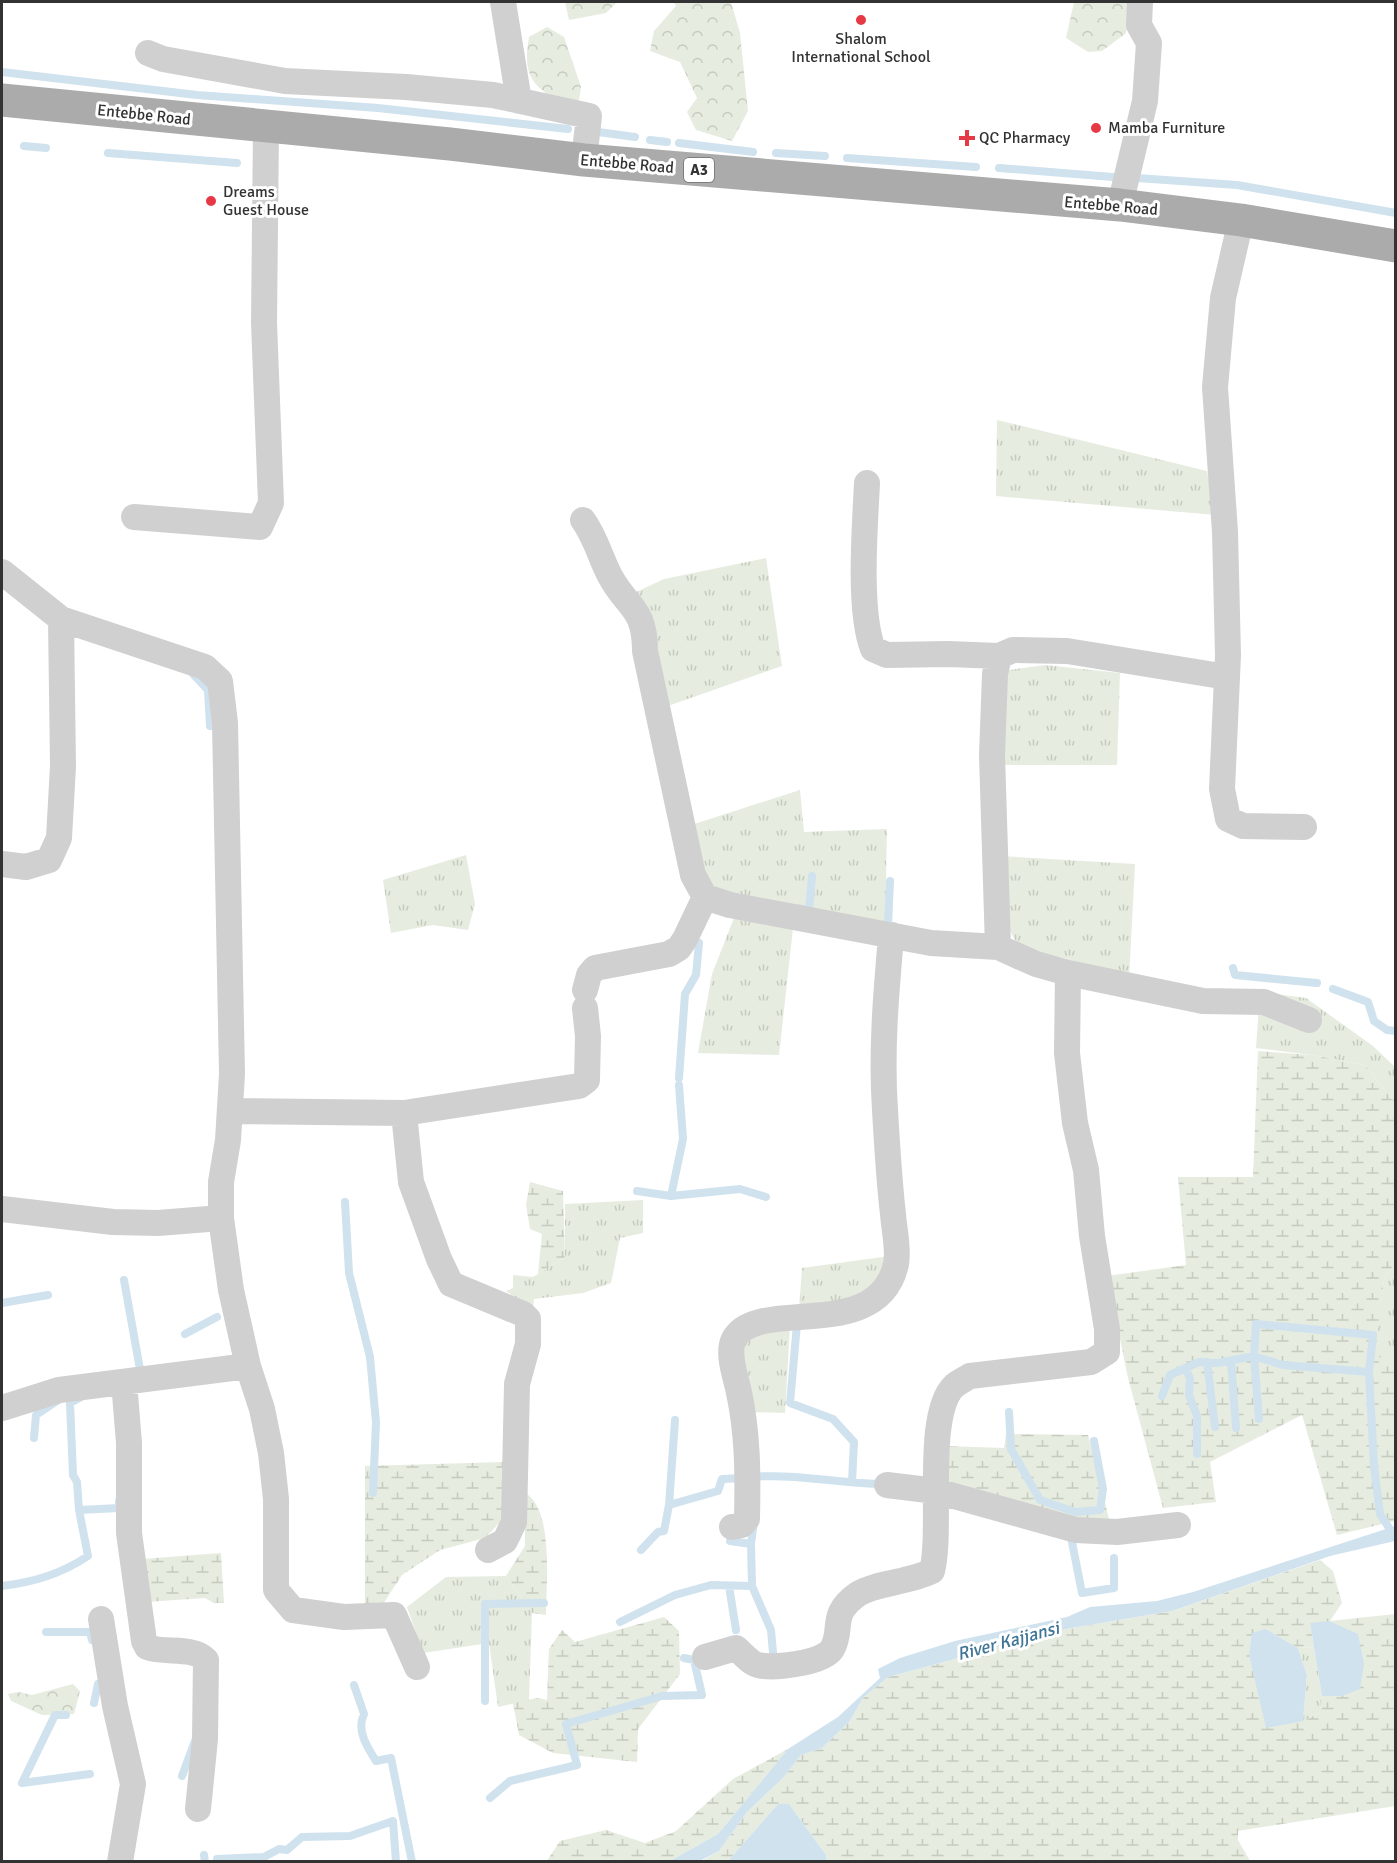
<svg xmlns="http://www.w3.org/2000/svg" width="1397" height="1863" viewBox="0 0 1397 1863" font-family="Signika,sans-serif">
<defs>
<pattern id="grass-tufts" width="24" height="20" patternUnits="userSpaceOnUse" patternTransform="scale(1.5)"><rect width="24" height="20" fill="#e6ecdf"/><path d="M3 7l-1-3M5 7V3M7 7l1-3M15 17l-1-3M17 17v-4M19 17l1-3" fill="none" stroke="#c6cbc0"/></pattern>
<pattern id="forest-crowns" width="20" height="18" patternUnits="userSpaceOnUse" patternTransform="scale(1.5)"><rect width="20" height="18" fill="#e6ecdf"/><path d="M2 6a3 3 0 1 1 6 0M12 15a3 3 0 1 1 6 0" fill="none" stroke="#c6cbc0"/></pattern>
<pattern id="wetland-marsh" width="20" height="14" patternUnits="userSpaceOnUse" patternTransform="scale(1.5)"><rect width="20" height="14" fill="#e6ecdf"/><path d="M1 5h8M5 5V1M11 12h8M15 12V8" fill="none" stroke="#c6cbc0"/></pattern>
</defs>
<rect width="100%" height="100%" fill="#fff"/>
<path fill="url(#grass-tufts)" d="M 997,420 L 1207,471 L 1216,515 L 996,496 Z
M 766,558 L 782,666 L 665,707 L 634,593 L 664,579 Z
M 1045,665 L 1120,673 L 1117,765 L 1005,765 L 999,691 L 1009,670 Z
M 800,790 L 804,832 L 887,829 L 885,928 L 711,892 L 688,826 Z
M 466,855 L 475,904 L 468,930 L 433,925 L 391,933 L 383,880 Z
M 999,856 L 1135,864 L 1129,980 L 1064,958 L 1034,953 L 1015,940 L 1005,922 Z
M 734,918 L 793,928 L 779,1055 L 698,1053 L 712,974 Z
M 1260,992 L 1306,998 L 1373,1046 L 1395,1067 L 1395,1103 L 1365,1065 L 1312,1055 L 1256,1048 Z
M 643,1200 L 643,1233 L 620,1238 L 611,1283 L 583,1293 L 534,1299 L 533,1309 L 506,1291 L 513,1288 L 513,1275 L 533,1277 L 565,1257 L 565,1204 Z
M 890,1256 L 875,1291 L 799,1310 L 802,1268 Z
M 1395,1263 L 1395,1369 L 1374,1354 L 1384,1279 Z
M 790,1326 L 785,1413 L 749,1412 L 740,1354 L 745,1340 Z
M 506,1576 L 532,1613 L 529,1700 L 498,1707 L 489,1643 L 423,1653 L 407,1607 L 446,1577 Z
M 1314,1647 L 1322,1696 L 1321,1712 L 1303,1721 L 1307,1675 L 1298,1648 Z"/>
<path fill="url(#forest-crowns)" d="M 565,2 L 617,2 L 606,13 L 569,20 Z
M 674,2 L 731,2 L 740,33 L 748,111 L 732,141 L 696,130 L 687,112 L 697,98 L 680,62 L 650,51 L 654,31 L 676,6 Z
M 1074,2 L 1132,2 L 1134,15 L 1125,34 L 1102,51 L 1088,52 L 1066,38 Z
M 547,27 L 564,37 L 581,87 L 579,100 L 568,107 C 533,87 522,78 529,37 Z
M 73,1684 L 80,1691 L 74,1714 L 42,1715 L 11,1701 L 8,1694 L 18,1692 L 32,1695 Z"/>
<path fill="url(#wetland-marsh)" fill-rule="evenodd" d="M 1258,1051 L 1312,1055 L 1365,1065 L 1395,1103 L 1395,1263 L 1384,1279 L 1375,1354 L 1395,1369 L 1395,1521 L 1337,1535 L 1302,1415 L 1210,1462 L 1216,1502 L 1163,1508 L 1128,1378 L 1107,1276 L 1186,1265 L 1178,1177 L 1253,1177 Z
M 530,1182 L 563,1191 L 565,1257 L 538,1274 L 542,1234 L 530,1229 L 526,1205 Z
M 1006,1434 L 1088,1435 L 1111,1527 L 945,1486 L 944,1446 L 1004,1448 Z
M 504,1462 L 504,1518 L 485,1538 L 440,1550 L 402,1575 L 381,1607 L 365,1610 L 365,1466 Z
M 525,1493 C 554,1508 546,1585 546,1615 L 532,1613 L 506,1576 L 525,1546 Z
M 221,1553 L 224,1603 L 214,1603 L 205,1598 L 146,1602 L 142,1559 Z
M 1320,1560 L 1333,1571 L 1342,1603 L 1330,1621 L 1395,1614 L 1395,1806 L 1238,1831 L 1238,1840 L 1250,1861 L 827,1861 L 826,1855 L 789,1804 L 778,1804 L 728,1861 L 700,1862 L 719,1851 L 747,1812 L 783,1778 L 801,1755 L 822,1748 L 850,1721 L 863,1698 L 888,1677 L 1066,1629 L 1172,1611 ZM 1310,1623 L 1342,1696 L 1322,1696 L 1321,1712 L 1303,1721 L 1266,1629 L 1298,1648 L 1314,1647 Z
M 664,1617 L 679,1631 L 680,1674 L 638,1729 L 637,1762 L 553,1753 L 519,1735 L 513,1703 L 538,1698 L 547,1700 L 549,1649 L 562,1630 L 575,1642 Z
M 788,1749 L 718,1834 L 670,1861 L 546,1862 L 560,1841 L 606,1830 L 645,1843 L 676,1831 L 733,1779 Z"/>
<path fill="#cfe2ee" d="M 1395,1526 L 1395,1541 L 1330,1556 L 1172,1611 L 1066,1629 L 888,1677 L 863,1698 L 850,1721 L 822,1748 L 801,1755 L 783,1778 L 747,1812 L 719,1851 L 700,1861 L 670,1861 L 718,1834 L 788,1749 L 838,1717 L 880,1678 L 878,1669 L 900,1658 L 955,1641 L 1067,1617 L 1090,1607 L 1157,1601 L 1193,1592 Z
M 1329,1621 L 1358,1634 L 1364,1664 L 1360,1689 L 1342,1696 L 1322,1696 L 1310,1623 Z
M 1266,1629 L 1298,1648 L 1307,1675 L 1303,1721 L 1266,1728 L 1249,1655 L 1252,1633 Z
M 778,1804 L 789,1804 L 826,1855 L 827,1861 L 728,1861 Z"/>
<g fill="none" stroke-linecap="round" stroke-linejoin="round">
<path stroke="#cfe2ee" stroke-width="8" d="M 2,72 L 197,95 L 378,108 L 568,129
M 598,132 L 635,137
M 650,140 L 667,142
M 679,143 L 753,152
M 24,146 L 46,148
M 108,153 L 237,163
M 776,153 L 825,156
M 847,158 L 976,167
M 999,168 L 1113,177
M 1137,178 L 1237,185 L 1396,213
M 193,674 L 208,690 L 210,726
M 890,881 L 888,925 L 894,926
M 802,909 L 809,910 L 812,876
M 1233,968 L 1235,975 L 1317,983
M 1333,989 L 1368,1002 L 1374,1021 L 1387,1030 L 1396,1031
M 679,1078 L 685,994 L 696,975 L 699,943
M 637,1191 L 671,1196 L 740,1189 L 766,1197
M 671,1196 L 683,1139 L 679,1085
M 345,1202 L 349,1273 L 370,1357 L 376,1422 L 373,1493
M 124,1280 L 141,1375
M 2,1303 L 48,1295
M 797,1324 L 790,1403 L 833,1419 L 854,1442 L 852,1482
M 185,1334 L 217,1317
M 1231,1361 L 1236,1428
M 1207,1362 L 1215,1427
M 1185,1368 L 1190,1378 L 1189,1395 L 1197,1416 L 1197,1454
M 1162,1396 L 1170,1375 L 1199,1362 L 1218,1363 L 1254,1356 L 1283,1365 L 1369,1372 L 1374,1466 L 1380,1514 L 1393,1534
M 1009,1412 L 1011,1449 L 1040,1500 L 1075,1512 L 1100,1510 L 1103,1489 L 1094,1441
M 1259,1419 L 1254,1356 L 1256,1324 L 1373,1335 L 1369,1372
M 34,1438 L 36,1415 L 57,1401
M 752,1477 C 797,1473 840,1484 885,1484
M 669,1505 L 718,1491 L 722,1479 L 744,1478
M 79,1510 L 119,1508 L 119,1501
M 1071,1537 L 1082,1593 L 1114,1588 L 1114,1558
M 730,1541 L 751,1544
M 641,1550 L 658,1532 L 664,1531 L 669,1505 L 675,1420
M 2,1586 C 34,1582 61,1574 88,1556 L 79,1510 L 77,1482 L 73,1475 L 70,1403 L 83,1396
M 729,1586 L 736,1630
M 752,1586 L 751,1544 L 754,1521
M 620,1622 L 675,1595 L 711,1585 L 752,1586 L 771,1630 L 774,1664
M 46,1632 L 90,1632 L 92,1640
M 354,1685 L 364,1714 C 356,1730 367,1747 376,1761 L 391,1758 L 412,1862
M 485,1701 L 485,1604 L 544,1603
M 94,1703 L 98,1684
M 182,1776 L 195,1741
M 22,1783 L 55,1715 L 66,1715
M 22,1783 L 90,1774
M 490,1798 L 510,1781 L 577,1765 L 566,1724 L 662,1696 L 702,1695 L 694,1660 L 684,1658
M 204,1855 L 205,1862
M 217,1859 L 264,1857 L 279,1849 L 287,1850 L 302,1837 L 350,1836 L 393,1821 L 396,1862"/>
<path stroke="#d0d0d0" stroke-width="26" d="M 503,2 L 519,101
M 148,53 L 163,59 L 285,81 L 406,87 L 493,95 L 589,116 L 584,160
M 1120,205 L 1145,101 L 1149,43 L 1139,25 L 1140,2
M 1241,220 L 1223,298 L 1215,387 L 1225,532 L 1228,655 L 1222,789 L 1228,819 L 1243,826 L 1304,827
M 867,483 C 865,526 858,611 873,649 L 887,655 L 948,654 L 999,656
M 134,517 L 260,527 L 271,503 L 264,323 L 266,127
M 583,520 C 596,538 600,557 610,576 C 627,608 645,607 645,651 L 693,875 L 705,897 L 730,905 L 931,943 L 998,947 L 992,755 L 995,674 L 999,656 L 1013,650 L 1067,651 L 1227,677
M 2,572 L 61,619 L 205,667 L 220,681 L 225,723 L 232,1074 L 228,1140 L 221,1182 L 221,1218 L 231,1290 L 248,1366 L 262,1409 L 271,1453 L 276,1499 L 276,1590 L 293,1610 L 344,1617 L 394,1615 L 417,1667
M 2,864 L 26,867 L 49,860 L 59,838 L 63,766 L 61,619
M 998,947 L 1036,964 L 1068,973 L 1203,1001 L 1264,1002 L 1309,1020
M 585,990 L 589,975 L 595,968 L 669,954 L 679,948 L 685,939 L 705,897
M 231,1111 L 404,1113 L 579,1086 L 587,1080 L 588,1036 L 585,1008
M 404,1113 L 411,1182 L 439,1259 L 451,1284 L 523,1314 L 528,1319 L 528,1344 L 517,1384 L 514,1522 L 505,1541 L 488,1550
M 2,1209 L 113,1222 L 158,1223 L 221,1218
M 124,1382 L 129,1443 L 129,1533 L 144,1641 L 147,1647 C 165,1654 193,1646 206,1660 L 205,1739 L 198,1809
M 2,1408 L 59,1390 L 248,1366
M 887,1485 L 936,1491 L 1076,1530 L 1117,1532 L 1178,1525
M 732,1527 L 742,1525 L 747,1519 C 748,1474 748,1432 738,1388 C 735,1375 727,1352 734,1339 C 757,1296 878,1345 896,1264 C 899,1249 894,1229 893,1214 C 889,1180 887,1145 885,1110 C 881,1052 886,994 891,937
M 101,1619 L 115,1706 L 133,1784 L 120,1862
M 705,1657 L 736,1648 C 742,1653 750,1663 758,1665 C 772,1669 824,1663 832,1649 C 844,1629 828,1615 858,1594 C 875,1583 911,1582 932,1571 C 943,1529 924,1415 954,1386 C 959,1382 965,1379 970,1376 L 1091,1362 L 1107,1352 L 1107,1329 L 1092,1236 L 1086,1170 L 1075,1123 L 1067,1053 L 1068,973"/>
<path stroke="#ababab" stroke-width="33" d="M 2,100 L 450,144 L 584,160 L 1120,205 L 1241,220 L 1396,246"/>
</g>
<g fill="#e63946" stroke="#fff" stroke-width="2">
<circle cx="861" cy="20" r="6"/>
<circle cx="1096" cy="128" r="6"/>
<path d="M964 129h6v6h6v6h-6v6h-6v-6h-6v-6h6z"/>
<circle cx="211" cy="201" r="6"/>
</g>
<g text-anchor="middle" dominant-baseline="central" stroke-width="6" stroke-linejoin="round" paint-order="stroke">
<rect fill="#fff" stroke="#707070" stroke-width="1.5" x="684" y="158" width="30" height="24" rx="4.5"/>
<g font-size="15" font-weight="bold" fill="#333">
<text x="699" y="170">A3</text>
</g>
<g font-size="16" fill="#333" stroke="#fff" text-anchor="start">
<text x="861" y="39" text-anchor="middle">Shalom<tspan x="861" dy="18">International School</tspan></text>
<text x="1108" y="128">Mamba Furniture</text>
<text x="979" y="138">QC Pharmacy</text>
<text x="223" y="192">Dreams<tspan x="223" dy="18">Guest House</tspan></text>
</g>
<g font-size="16" fill="#333" stroke="#fff">
<text transform="translate(144 115) rotate(6)">Entebbe Road</text>
<text transform="translate(627 164) rotate(5)">Entebbe Road</text>
<text transform="translate(1111 206) rotate(5)">Entebbe Road</text>
</g>
<g font-size="18" font-style="italic" fill="#3f7597" stroke="#fff">
<text transform="translate(1008 1641) rotate(-15)">River Kajjansi</text>
</g>
</g>
<rect width="1397" height="1863" fill="none" stroke="#333333" stroke-width="6"/>
</svg>
